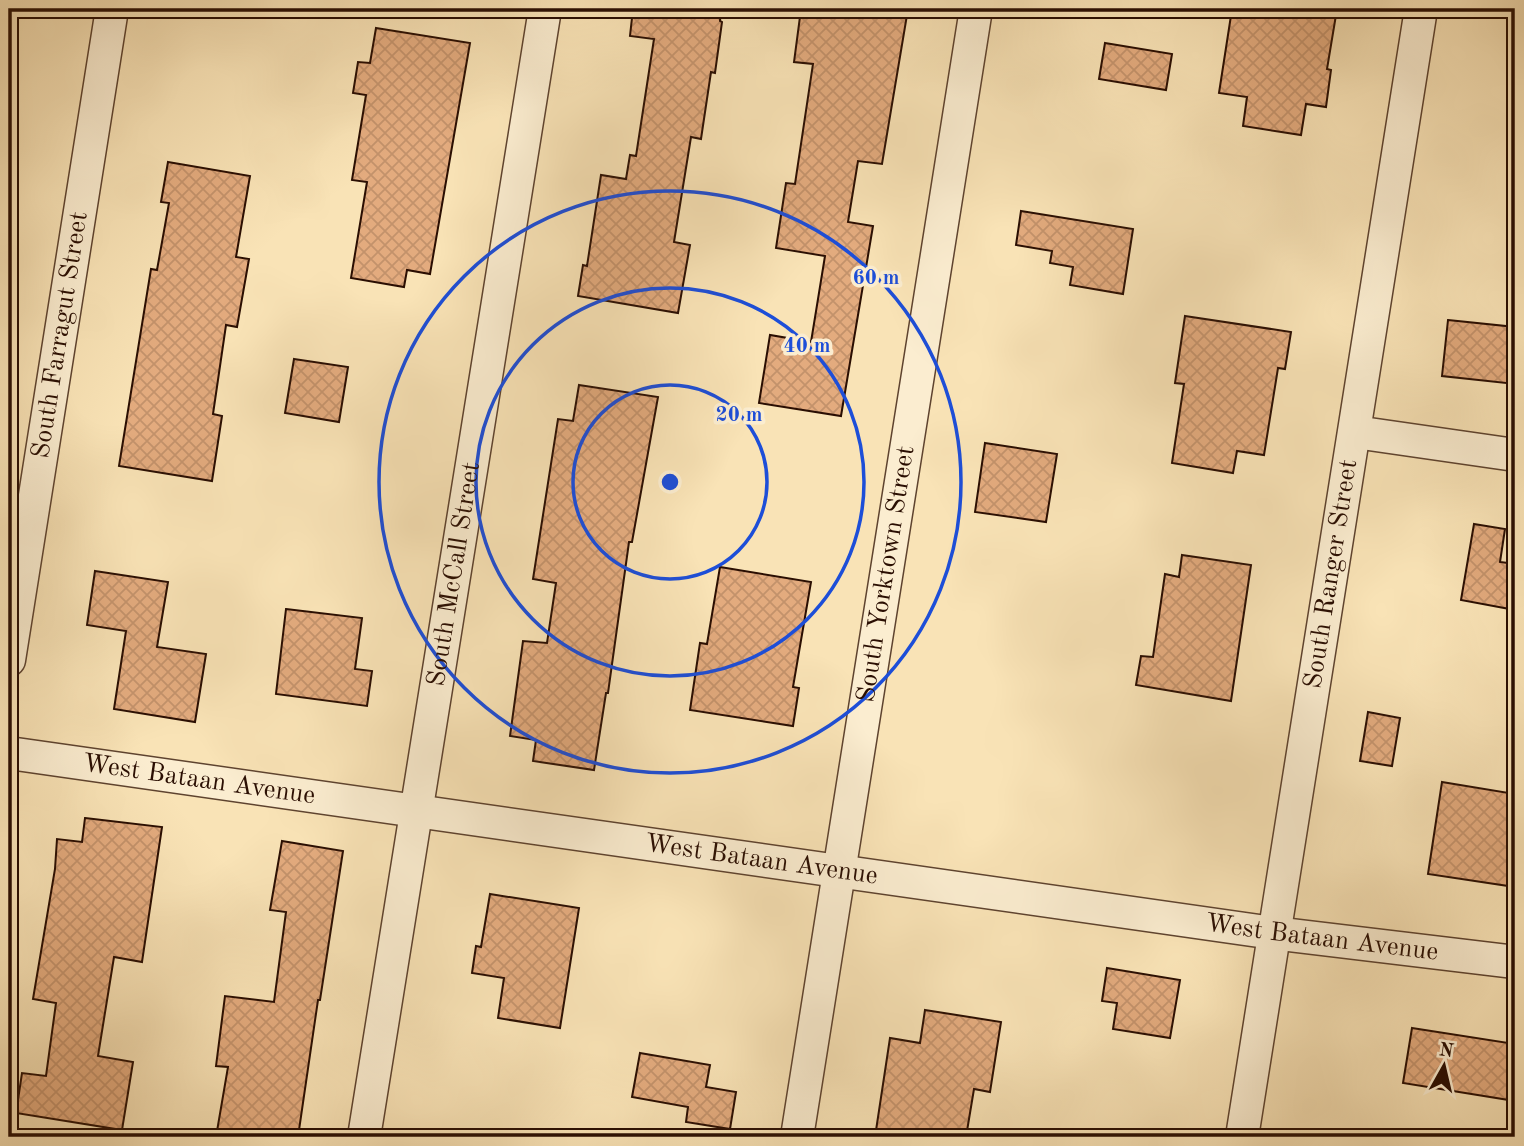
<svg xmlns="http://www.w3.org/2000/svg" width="1524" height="1146" viewBox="0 0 1524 1146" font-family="'Old Standard TT',serif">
<defs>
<pattern id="building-cross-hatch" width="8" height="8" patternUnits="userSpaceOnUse" patternTransform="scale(1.75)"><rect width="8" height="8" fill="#e3ab7e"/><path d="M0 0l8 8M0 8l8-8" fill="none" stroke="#c3926b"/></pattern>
</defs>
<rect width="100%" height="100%" fill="#f9e3b6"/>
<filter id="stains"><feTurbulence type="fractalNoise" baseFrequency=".00286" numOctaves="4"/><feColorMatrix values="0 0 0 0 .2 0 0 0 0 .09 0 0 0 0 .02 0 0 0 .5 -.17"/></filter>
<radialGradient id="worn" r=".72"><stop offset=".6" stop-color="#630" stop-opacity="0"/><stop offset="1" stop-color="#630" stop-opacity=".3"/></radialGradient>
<path fill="url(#building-cross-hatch)" stroke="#2a0e02" stroke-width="2" d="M 633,9 L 721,9 L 720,21 L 722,22 L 715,73 L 711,72 L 701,139 L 691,137 L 674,242 L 690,245 L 678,313 L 578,296 L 583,265 L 587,266 L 601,175 L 626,179 L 630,155 L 636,156 L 654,39 L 630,36 Z
M 801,9 L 908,9 L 882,164 L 858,161 L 848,222 L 873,226 L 841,416 L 759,403 L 770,335 L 811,342 L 825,256 L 776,248 L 786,183 L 795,184 L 813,64 L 794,62 Z
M 1232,9 L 1337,9 L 1327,69 L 1331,70 L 1326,107 L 1306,104 L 1301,135 L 1243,126 L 1247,97 L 1219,93 Z
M 376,28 L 470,43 L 430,274 L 407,270 L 404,287 L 351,278 L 367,182 L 352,180 L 366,95 L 353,93 L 358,62 L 370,63 Z
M 1105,43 L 1172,54 L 1166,90 L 1099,79 Z
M 168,162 L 250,176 L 236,257 L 249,259 L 237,327 L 226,325 L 213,414 L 222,416 L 212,481 L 119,466 L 151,269 L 157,270 L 169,203 L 161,202 Z
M 1021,211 L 1133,229 L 1123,294 L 1070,285 L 1073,267 L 1050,263 L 1052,251 L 1016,245 Z
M 1185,316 L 1291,332 L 1285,369 L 1278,368 L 1264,455 L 1237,451 L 1233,473 L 1172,463 L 1184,384 L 1175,383 Z
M 1448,320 L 1515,327 L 1515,384 L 1442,376 Z
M 294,359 L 348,367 L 339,422 L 285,413 Z
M 579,385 L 658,397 L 632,542 L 629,542 L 608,693 L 606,693 L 594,770 L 533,761 L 536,740 L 510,736 L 523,641 L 547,643 L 556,583 L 533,579 L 558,419 L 573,421 Z
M 985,443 L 1057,454 L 1046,522 L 975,512 Z
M 1474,524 L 1505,529 L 1500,562 L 1515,564 L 1515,610 L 1461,600 Z
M 1182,555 L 1251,565 L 1231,701 L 1136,685 L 1141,656 L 1153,657 L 1165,574 L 1179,577 Z
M 720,567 L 811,582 L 793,687 L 799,688 L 793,726 L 690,710 L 700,643 L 707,644 Z
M 95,571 L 168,582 L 157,647 L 206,654 L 195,722 L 114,709 L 126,631 L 87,625 Z
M 286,609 L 362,618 L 355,669 L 372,671 L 367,706 L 276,694 Z
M 1368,712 L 1400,718 L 1392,766 L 1360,761 Z
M 1442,782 L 1515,794 L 1515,887 L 1428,874 Z
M 85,818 L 162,827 L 142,962 L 114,957 L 98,1056 L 133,1062 L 122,1130 L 16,1113 L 22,1073 L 46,1076 L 56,1003 L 33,999 L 55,869 L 57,839 L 82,842 Z
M 282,841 L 343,851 L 320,1000 L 318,1000 L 298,1137 L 216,1137 L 228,1067 L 216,1066 L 225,996 L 274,1002 L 286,912 L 270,910 Z
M 490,894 L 579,908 L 560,1028 L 498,1018 L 504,978 L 472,973 L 476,946 L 481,947 Z
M 1107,968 L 1180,980 L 1170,1038 L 1113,1029 L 1117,1003 L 1102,1001 Z
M 925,1010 L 1001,1022 L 990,1092 L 974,1089 L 966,1137 L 875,1137 L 890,1038 L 920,1043 Z
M 1412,1028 L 1515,1044 L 1515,1101 L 1403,1083 Z
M 640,1053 L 710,1065 L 706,1087 L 736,1092 L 730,1129 L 686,1122 L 688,1107 L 632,1097 Z"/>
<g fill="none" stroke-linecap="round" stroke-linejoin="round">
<g stroke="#5e432f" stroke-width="35">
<g id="street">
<path d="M 1355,432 L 1515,455"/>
<path id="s1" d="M 9,660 L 112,9"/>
<path id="s2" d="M 9,753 L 1273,933 L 1515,962"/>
<path id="s3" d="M 364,1137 L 545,9"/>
<path id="s4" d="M 797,1137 L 976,9"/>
<path id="s5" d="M 1242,1137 L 1421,9"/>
</g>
</g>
<use href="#street" stroke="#fbedd0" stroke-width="32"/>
</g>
<g fill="none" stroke="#1d4ed8" stroke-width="3.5">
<circle cx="670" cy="482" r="97"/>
<circle cx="670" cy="482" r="194"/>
<circle cx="670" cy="482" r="291"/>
</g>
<g text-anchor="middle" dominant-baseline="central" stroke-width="7" stroke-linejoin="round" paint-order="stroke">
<g font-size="26" fill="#2a0e02" stroke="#fbedd0">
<text stroke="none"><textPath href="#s1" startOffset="329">South Farragut Street</textPath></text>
<text stroke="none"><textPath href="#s3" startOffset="570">South McCall Street</textPath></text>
<text stroke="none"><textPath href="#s4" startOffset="570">South Yorktown Street</textPath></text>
<text stroke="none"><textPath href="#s5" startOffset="570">South Ranger Street</textPath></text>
<text stroke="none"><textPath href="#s2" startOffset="192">West Bataan Avenue</textPath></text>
<text stroke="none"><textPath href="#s2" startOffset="760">West Bataan Avenue</textPath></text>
<text stroke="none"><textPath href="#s2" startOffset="1326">West Bataan Avenue</textPath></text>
</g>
</g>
<circle cx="670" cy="482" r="10" fill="#1d4ed8" stroke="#fbedd0" stroke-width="3.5"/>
<g font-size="21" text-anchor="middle" font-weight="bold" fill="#1d4ed8" stroke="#fbedd0" stroke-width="7" stroke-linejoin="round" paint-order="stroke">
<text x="876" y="284">60 m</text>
<text x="807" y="352">40 m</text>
<text x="739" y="421">20 m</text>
</g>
<rect width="1524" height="1146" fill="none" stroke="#f9e3b6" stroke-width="35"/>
<rect x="10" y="10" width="1503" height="1125" fill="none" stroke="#2a0e02" stroke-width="3.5"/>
<rect x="18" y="18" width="1489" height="1111" fill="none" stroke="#2a0e02" stroke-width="2"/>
<g transform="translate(1444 1066) rotate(8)" stroke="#fbedd0" stroke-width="5" paint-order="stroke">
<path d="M0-5L12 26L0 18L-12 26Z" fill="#2a0e02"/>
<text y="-10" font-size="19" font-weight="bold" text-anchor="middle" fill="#2a0e02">N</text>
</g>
<rect width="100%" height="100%" filter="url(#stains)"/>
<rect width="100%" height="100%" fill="url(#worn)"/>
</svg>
